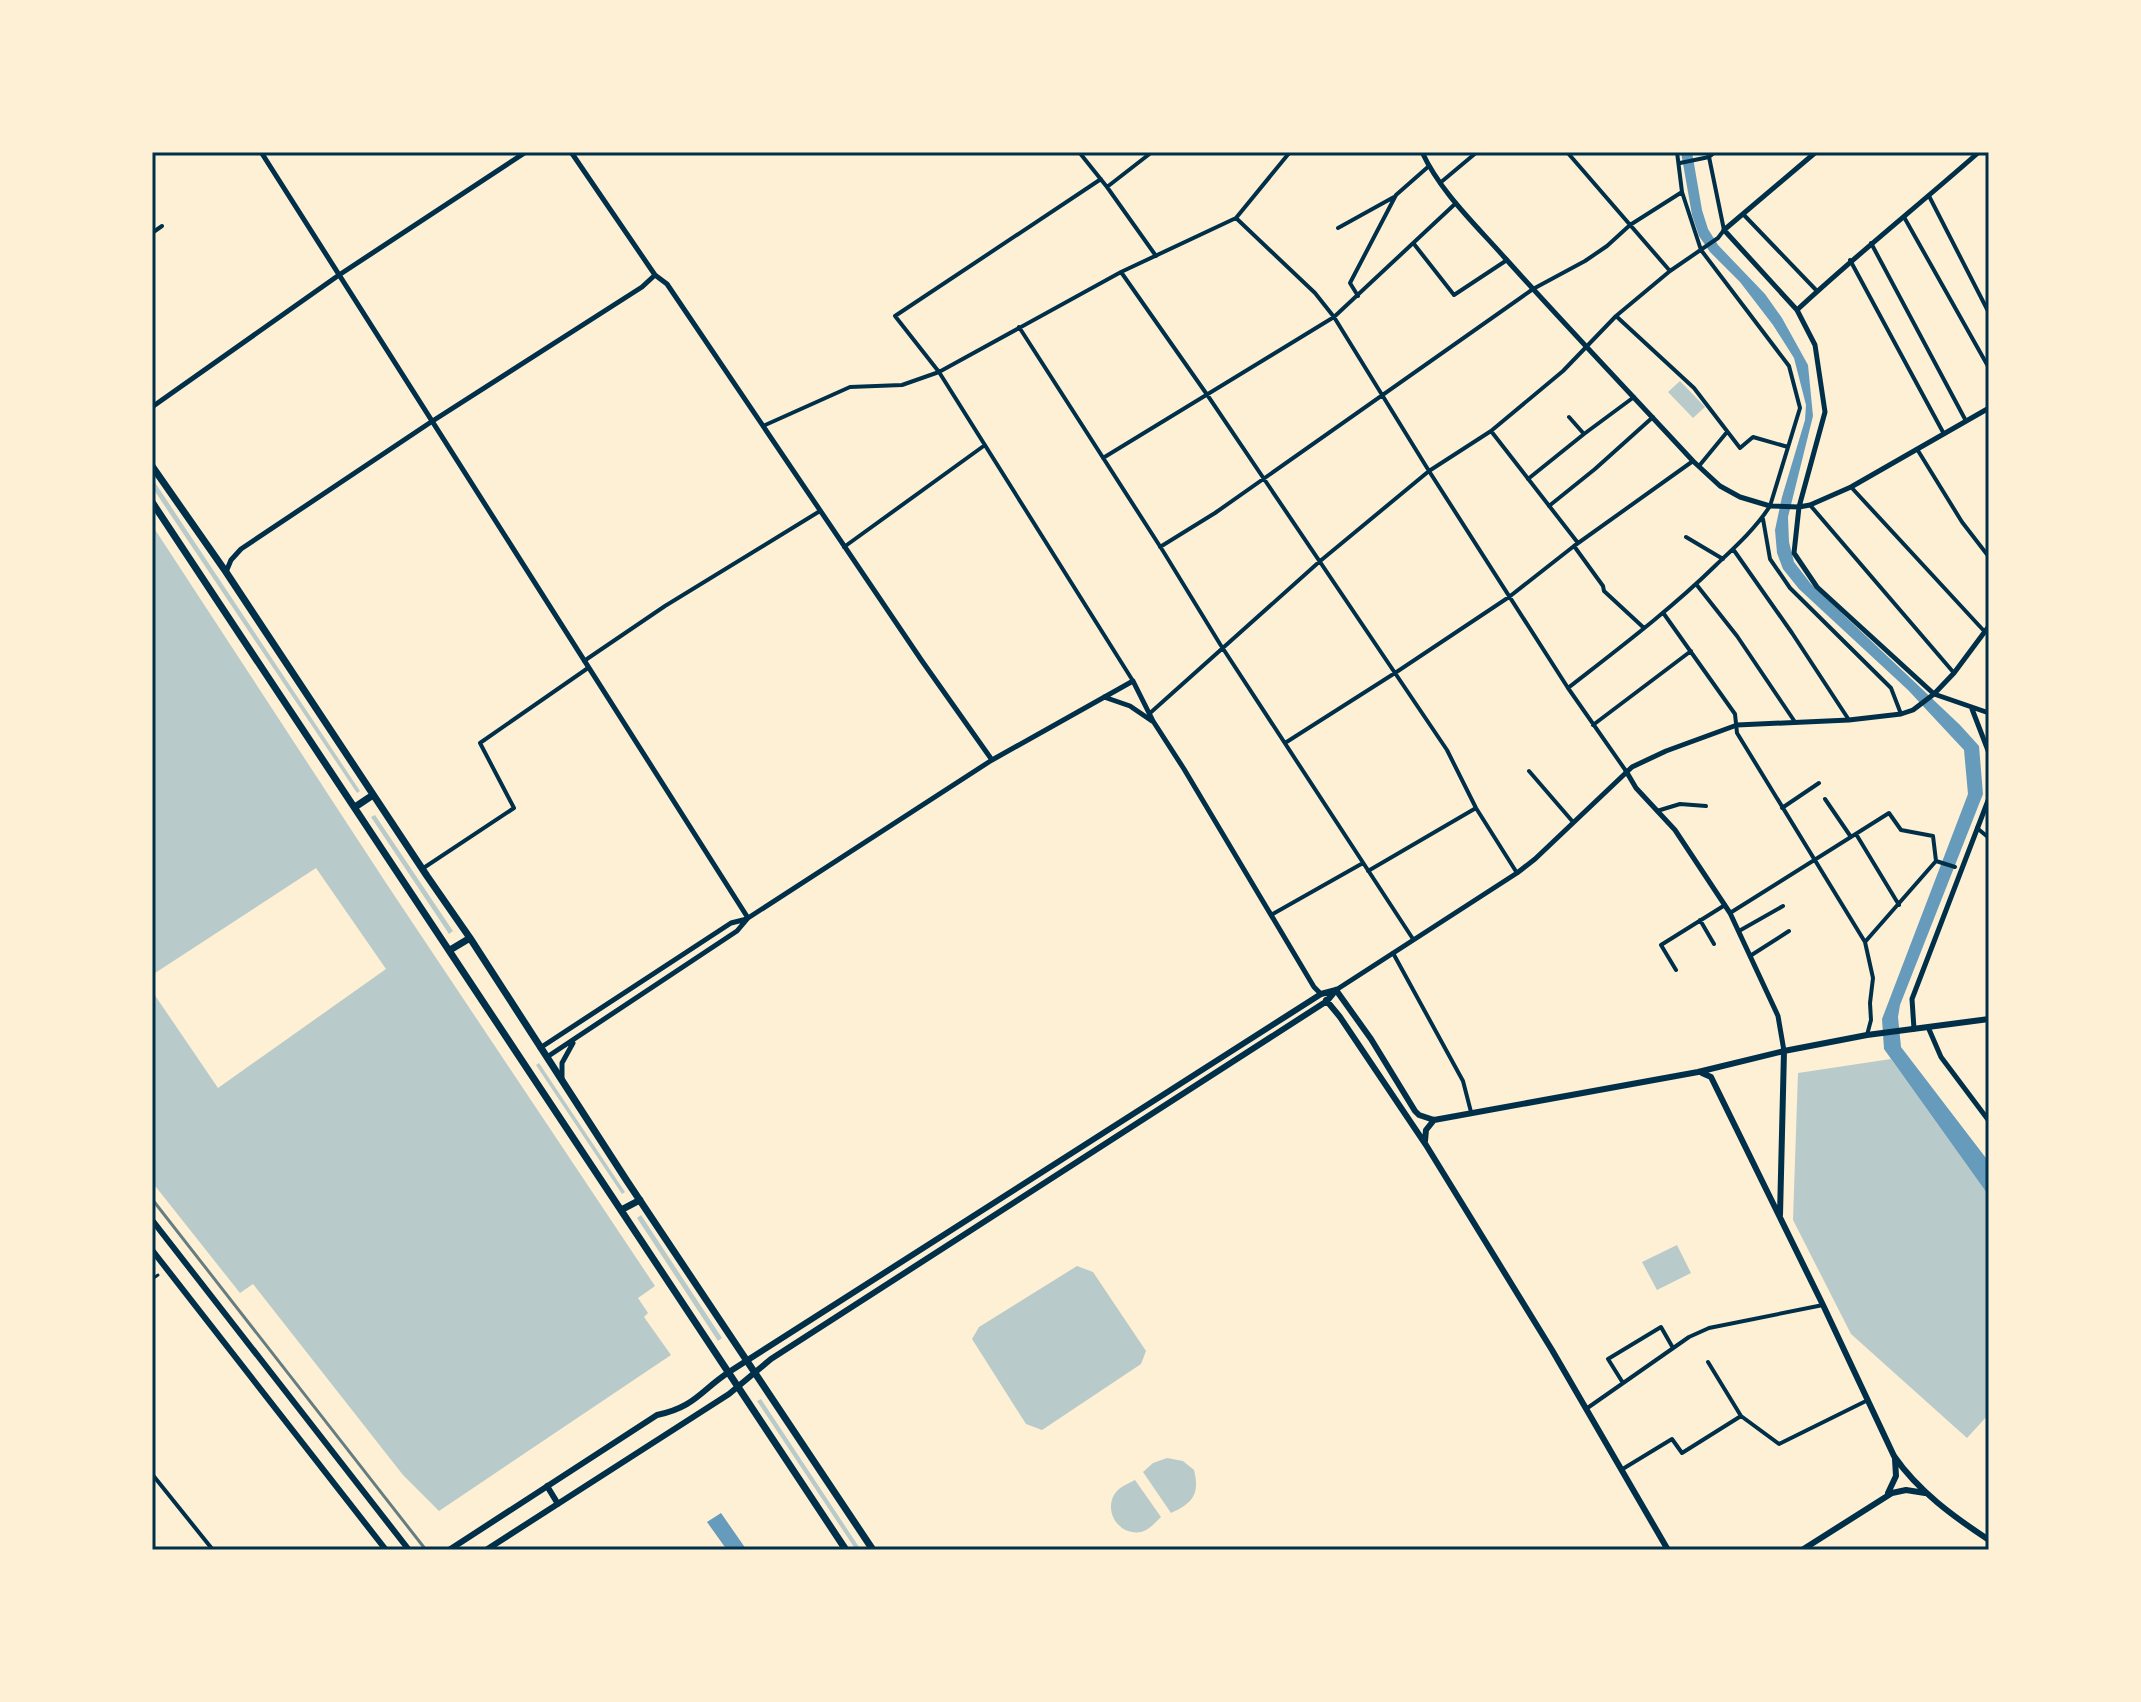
<svg xmlns="http://www.w3.org/2000/svg" width="2141" height="1702" viewBox="0 0 2141 1702" font-family="'Source Serif 4',serif">
<rect width="100%" height="100%" fill="#fdf0d5"/>
<path fill="#b9caca" d="M 1680,381 L 1705,407 L 1693,418 L 1668,392 Z
M 152,478 L 360,791 L 357,793 L 152,487 Z
M 152,525 L 388,886 L 655,1286 L 638,1298 L 648,1313 L 644,1317 L 671,1355 L 439,1511 L 403,1475 L 253,1284 L 240,1293 L 152,1182 L 152,991 L 218,1088 L 386,969 L 316,868 L 152,975 Z
M 375,815 L 453,931 L 449,934 L 371,817 Z
M 1891,1059 L 1989,1196 L 1989,1414 L 1967,1438 L 1851,1334 L 1793,1220 L 1798,1073 Z
M 539,1063 L 625,1192 L 622,1194 L 536,1065 Z
M 641,1215 L 722,1338 L 718,1341 L 637,1218 Z
M 1677,1245 L 1691,1273 L 1657,1290 L 1642,1262 Z
M 1077,1266 L 1093,1272 L 1146,1351 L 1141,1364 L 1042,1430 L 1026,1424 L 972,1339 L 979,1327 Z
M 761,1399 L 861,1550 L 856,1550 L 757,1401 Z
M 1167,1458 L 1183,1461 L 1194,1470 C 1200,1494 1193,1503 1171,1513 L 1143,1472 L 1153,1463 Z
M 1135,1480 L 1161,1517 C 1155,1523 1149,1530 1141,1532 C 1120,1536 1104,1513 1114,1495 C 1119,1487 1127,1484 1135,1480 Z"/>
<path fill="#669bbc" d="M 1681,152 L 1692,152 L 1702,210 L 1708,229 L 1718,245 L 1765,294 L 1782,318 L 1808,365 L 1813,416 L 1788,517 L 1789,542 L 1794,562 L 1811,584 L 1960,725 L 1979,746 L 1983,794 L 1900,1005 L 1898,1017 L 1901,1047 L 1989,1162 L 1989,1196 L 1884,1049 L 1882,1019 L 1968,794 L 1964,750 L 1908,690 L 1799,589 L 1783,569 L 1777,553 L 1775,530 L 1782,497 L 1805,420 L 1806,405 L 1794,358 L 1773,325 L 1740,282 L 1710,252 L 1699,236 L 1692,215 Z
M 721,1513 L 746,1549 L 745,1550 L 727,1550 L 707,1522 Z"/>
<g fill="none" stroke-linecap="round" stroke-linejoin="round">
<path stroke="#003049" stroke-width="3" d="M 152,1279 L 158,1275"/>
<path stroke="#003049" stroke-width="4" d="M 1079,152 L 1107,187 L 1156,256
M 1567,152 L 1670,271
M 1680,163 L 1709,157 L 1715,152
M 1101,179 L 895,316 L 939,372 L 1133,681
M 1440,183 L 1477,152
M 1107,187 L 1152,152
M 1929,196 L 1989,313
M 1743,214 L 1817,291
M 1904,217 L 1989,368
M 1236,218 L 1315,293 L 1334,317 L 1429,471 L 1568,688 L 1626,771
M 1338,228 L 1394,197
M 152,233 L 162,226
M 1871,243 L 1966,421
M 1414,244 L 1454,295 L 1507,260
M 1850,260 L 1944,434
M 1121,272 L 1208,396 L 1447,750 L 1476,808 L 1517,873
M 1358,296 L 1350,283 L 1396,195 L 1429,166
M 1616,316 L 1694,388 L 1740,448 L 1753,437 L 1788,447
M 1019,327 L 1163,551 L 1220,644 L 1413,939
M 1569,417 L 1584,434 L 1634,397
M 763,426 L 850,387 L 902,385 L 939,372 L 1121,272 L 1236,218 L 1290,152
M 1491,431 L 1578,543
M 1917,449 L 1962,522 L 1989,557
M 1103,458 L 1334,317 L 1456,203
M 1699,466 L 1727,432
M 1528,479 L 1584,434
M 1851,487 L 1985,632
M 1810,505 L 1954,673
M 1549,506 L 1595,469 L 1653,417
M 1763,519 L 1770,559 L 1790,588 L 1891,688 L 1901,714
M 1686,537 L 1723,559
M 1574,546 L 1603,586 L 1604,591 L 1644,628
M 844,547 L 985,445
M 1160,547 L 1215,513 L 1533,289 L 1585,261 L 1607,246 L 1630,225 L 1682,192 L 1677,152
M 1733,549 L 1792,633 L 1849,720
M 1696,584 L 1737,636 L 1795,722
M 1664,614 L 1735,714 L 1737,733 L 1865,942 L 1873,978 L 1870,1003 L 1871,1020 L 1867,1035
M 584,661 L 665,606 L 820,511
M 1568,688 C 1618,649 1670,610 1716,565 C 1735,547 1756,528 1770,506 L 1800,408 L 1789,366 L 1701,250 L 1682,192
M 1149,714 L 1319,562 L 1429,471 L 1491,431 L 1563,371 L 1616,316 L 1670,271 L 1718,238 L 1724,230 L 1708,152
M 1593,725 L 1691,651
M 1285,743 L 1395,673 L 1509,597 L 1574,546 L 1693,461
M 1529,771 L 1573,822
M 1825,799 L 1851,837
M 1782,808 L 1819,783
M 1657,811 L 1680,804 L 1706,806
M 1977,828 L 1989,838
M 1856,834 L 1899,905
M 422,869 L 514,808 L 480,743 L 588,668
M 1368,871 L 1476,808
M 1730,913 L 1889,813 L 1901,830 L 1933,836 L 1936,861 L 1955,867
M 1271,915 L 1363,863
M 1700,920 L 1714,944
M 1739,931 L 1783,906
M 1865,942 L 1936,861
M 1393,953 L 1463,1081 L 1471,1112
M 1750,956 L 1789,931
M 1676,970 L 1661,945 L 1725,905
M 1708,1362 L 1741,1416
M 1623,1383 L 1608,1359 L 1661,1327 L 1673,1348
M 1586,1409 L 1689,1337 L 1709,1328 L 1823,1305
M 1621,1470 L 1672,1439 L 1682,1453 L 1741,1416 L 1779,1444 L 1868,1400
M 152,1474 L 213,1550"/>
<path stroke="#003049" stroke-width="5" d="M 261,152 L 748,918
M 571,152 L 655,275 L 667,284 L 922,661 L 992,760
M 1422,152 C 1441,193 1476,225 1505,258 C 1567,327 1631,394 1693,461 L 1720,486 L 1740,497 L 1770,506 L 1799,507 L 1810,505 L 1851,487 L 1989,408
M 1816,152 L 1724,230 L 1797,310 L 1815,345 L 1825,412 L 1799,507 L 1794,553 L 1817,587 L 1934,694 L 1989,713
M 1797,310 C 1856,255 1919,205 1979,152
M 152,407 L 339,275 L 526,152
M 226,572 L 231,560 L 241,549 L 431,422 L 642,287 L 655,275
M 1104,697 L 1130,706 L 1152,721
M 1972,709 L 1989,753
M 1626,771 L 1636,788 L 1675,830 L 1730,913 L 1778,1016 L 1784,1051
M 1336,990 L 1517,873 L 1535,859 L 1632,767 L 1666,751 L 1737,725 L 1849,720 L 1901,714 L 1913,710 L 1934,694 L 1954,673 L 1989,626
M 1928,1027 L 1941,1057 L 1989,1121
M 1914,1029 L 1912,999 L 1989,798
M 540,1048 L 731,923 L 747,919
M 547,1057 L 737,931 L 748,918 L 992,760 L 1133,681 L 1153,721 L 1184,769 L 1314,987 L 1321,994
M 562,1078 L 562,1063 L 573,1043"/>
<path stroke="#003049" stroke-width="6" d="M 1336,990 L 1371,1039 L 1415,1111 L 1419,1115 L 1434,1120 L 1698,1072 L 1784,1051 L 1867,1035 L 1989,1019
M 1326,1000 L 1340,1017 L 1426,1145 L 1552,1350 L 1668,1550
M 1702,1073 L 1711,1077 L 1823,1305 L 1894,1456 C 1918,1491 1954,1517 1989,1540
M 1425,1141 L 1426,1130 L 1434,1120
M 1780,1215 L 1784,1051
M 152,1220 L 409,1550
M 152,1250 L 386,1550
M 547,1486 L 558,1504
M 1888,1493 L 1896,1476 L 1895,1459
M 449,1550 L 657,1415 C 695,1407 700,1391 729,1372 L 1321,994 L 1336,990
M 486,1550 L 729,1394 L 771,1359 L 1327,1001 L 1336,990
M 1802,1550 L 1892,1493 L 1906,1490 L 1925,1493"/>
<path stroke="#003049" stroke-width="7" d="M 152,466 L 226,572 L 427,876 L 470,938 L 627,1181 L 873,1550
M 152,502 L 846,1550
M 355,807 L 373,795
M 450,950 L 470,938
M 621,1210 L 640,1200"/>
<path stroke="#657d81" stroke-width="3" d="M 152,1199 L 426,1550"/>
</g>
<rect width="2141" height="1702" fill="none" stroke="#fdf0d5" stroke-width="308"/>
<rect x="154" y="154" width="1833" height="1394" fill="none" stroke="#003049" stroke-width="3"/>
</svg>
